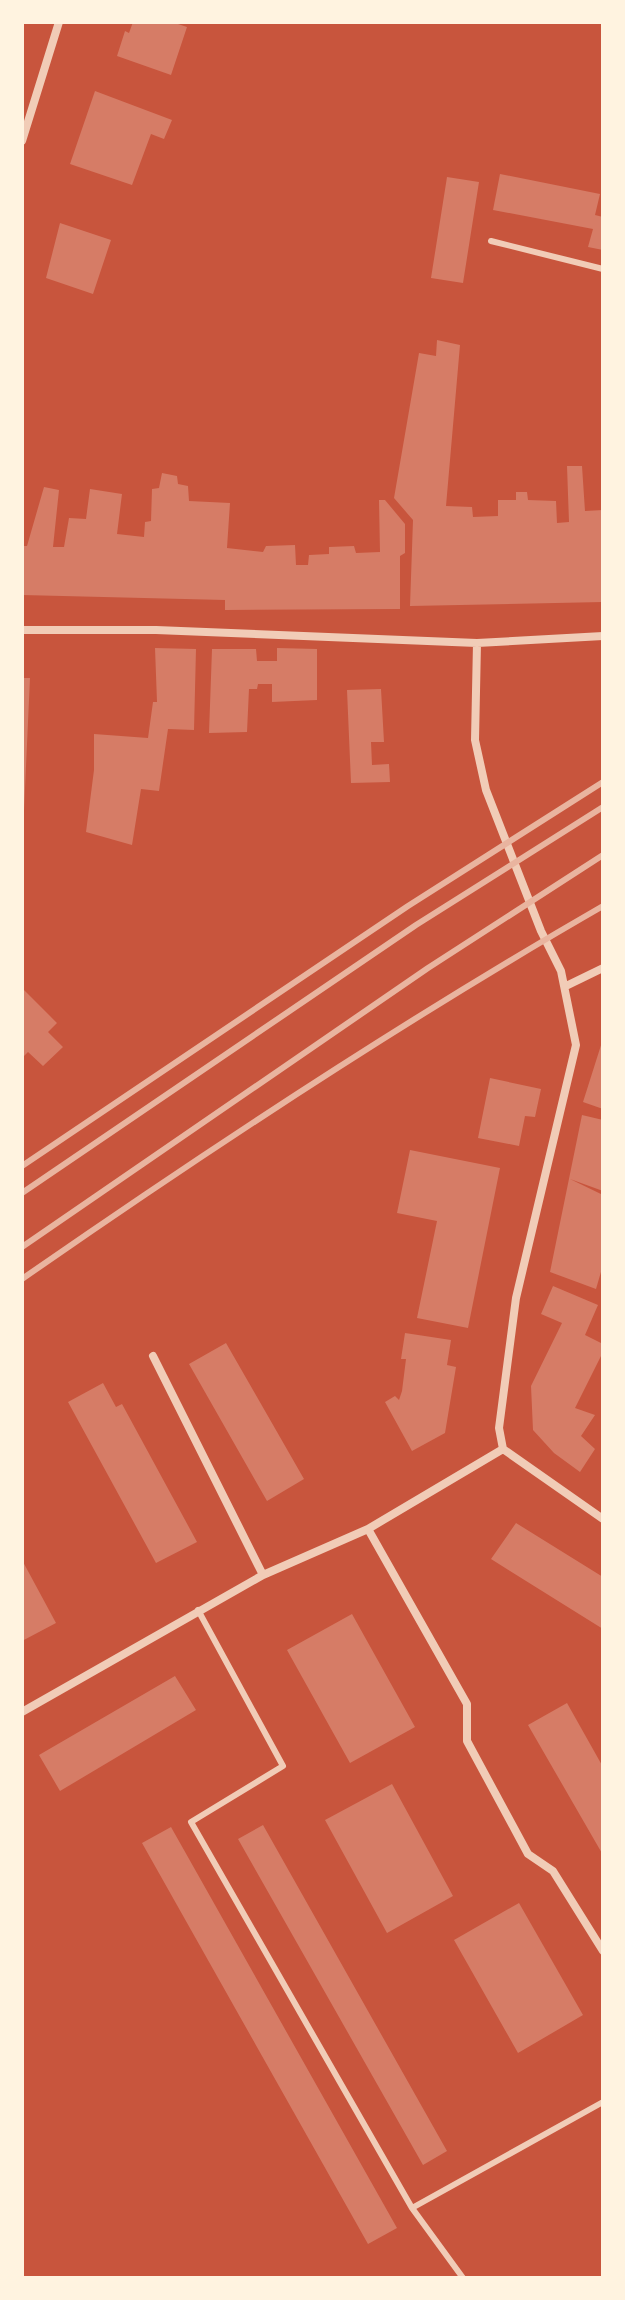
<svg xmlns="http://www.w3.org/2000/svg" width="625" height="2300" viewBox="0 0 625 2300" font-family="'Fira Sans Condensed',sans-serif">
<rect width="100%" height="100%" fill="#c8553d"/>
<path fill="#d67c66" d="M 133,22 L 172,22 L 187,27 L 171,75 L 117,56 L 125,31 L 129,33 Z
M 95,91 L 172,120 L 164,139 L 151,134 L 132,185 L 70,164 Z
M 500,174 L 600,194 L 595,215 L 603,217 L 603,250 L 588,247 L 593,229 L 493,210 Z
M 447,177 L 479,182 L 463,283 L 431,278 Z
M 60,223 L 111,240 L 93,294 L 46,278 Z
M 437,340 L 460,345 L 446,506 L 472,507 L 473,517 L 498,516 L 498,500 L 516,500 L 516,492 L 527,492 L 528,500 L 556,501 L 557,523 L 569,522 L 567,466 L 582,466 L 585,511 L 603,510 L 603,602 L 410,606 L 413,520 L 394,498 L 419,353 L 436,356 Z
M 162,473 L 177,476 L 178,484 L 188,486 L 189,501 L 230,503 L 227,548 L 263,552 L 266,546 L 295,545 L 296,565 L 308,565 L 309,555 L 329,554 L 329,547 L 354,546 L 356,553 L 380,552 L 379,500 L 385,500 L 405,524 L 405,553 L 400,556 L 400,609 L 225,610 L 225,600 L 22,595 L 22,546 L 27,546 L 44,487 L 59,490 L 53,547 L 64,547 L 69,518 L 86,519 L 90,489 L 122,494 L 117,534 L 144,537 L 145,522 L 151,521 L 152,489 L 159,488 Z
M 155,648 L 196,649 L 194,730 L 168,729 L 159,791 L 141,789 L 132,845 L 86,832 L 94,770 L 94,734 L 148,738 L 153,702 L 157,702 Z
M 277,648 L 317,649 L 317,700 L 272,702 L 272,684 L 258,684 L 257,689 L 249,689 L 247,732 L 209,733 L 212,649 L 256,649 L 257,661 L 277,661 Z
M 22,678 L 30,678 L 23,833 L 22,833 Z
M 381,689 L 384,742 L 371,742 L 372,765 L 389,764 L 390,782 L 351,783 L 347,690 Z
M 22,988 L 57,1023 L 48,1032 L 63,1047 L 43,1066 L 28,1052 L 22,1058 Z
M 602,1042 L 603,1042 L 603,1109 L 583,1102 Z
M 490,1078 L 541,1089 L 535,1117 L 525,1116 L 519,1146 L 478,1138 Z
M 582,1115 L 603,1120 L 603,1191 L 570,1179 L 603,1195 L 603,1265 L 596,1289 L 550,1272 Z
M 410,1150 L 500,1168 L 468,1328 L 417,1318 L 437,1221 L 397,1213 Z
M 553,1286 L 598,1305 L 585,1335 L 603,1344 L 603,1352 L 575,1408 L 595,1415 L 581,1436 L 595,1449 L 580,1472 L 554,1453 L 533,1430 L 531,1386 L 562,1323 L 541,1314 Z
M 405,1333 L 451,1340 L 447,1365 L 456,1367 L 445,1433 L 412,1451 L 385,1402 L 395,1396 L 399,1400 L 402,1391 L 406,1359 L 401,1359 Z
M 226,1343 L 304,1479 L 267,1501 L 189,1364 Z
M 103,1383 L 116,1407 L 122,1404 L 197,1542 L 156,1563 L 68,1402 Z
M 516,1523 L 603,1577 L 603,1629 L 491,1559 Z
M 22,1560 L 56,1623 L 22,1641 Z
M 352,1614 L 415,1727 L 350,1763 L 287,1650 Z
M 175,1676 L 196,1710 L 60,1791 L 39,1755 Z
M 567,1703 L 603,1767 L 603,1855 L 528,1725 Z
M 392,1784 L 453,1896 L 387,1933 L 325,1820 Z
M 263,1825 L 447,2151 L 423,2165 L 238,1839 Z
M 171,1827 L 397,2228 L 368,2244 L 142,1843 Z
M 519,1903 L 583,2015 L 518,2053 L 454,1940 Z"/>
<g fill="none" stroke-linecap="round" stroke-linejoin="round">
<path stroke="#f1ccb7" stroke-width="6" d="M 491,241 L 603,269
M 198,1610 L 283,1766 L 191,1822 L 412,2208 L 463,2278
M 412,2208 L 603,2102"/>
<path stroke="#f1ccb7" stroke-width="8" d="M 22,141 L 59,22
M 22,630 L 156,630 L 477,643 L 603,636
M 477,643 L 475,740 L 486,790 L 541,931 L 561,971 L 576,1045 L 516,1298 L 499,1428 L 503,1449 L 603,1519
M 566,986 L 603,968
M 153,1356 L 263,1575
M 368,1529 L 467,1704 L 467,1741 L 528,1854 L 553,1871 L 603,1951
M 22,1712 L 263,1575 L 368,1529 L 503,1449"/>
<path stroke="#e9b49f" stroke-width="6" d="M 22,1166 L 408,906 L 603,782
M 22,1193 L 416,925 L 603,807
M 22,1247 L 428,968 L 603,855
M 22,1279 C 212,1147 403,1021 603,906"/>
</g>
<rect width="625" height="2300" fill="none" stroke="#fff3e0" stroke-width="48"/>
</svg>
